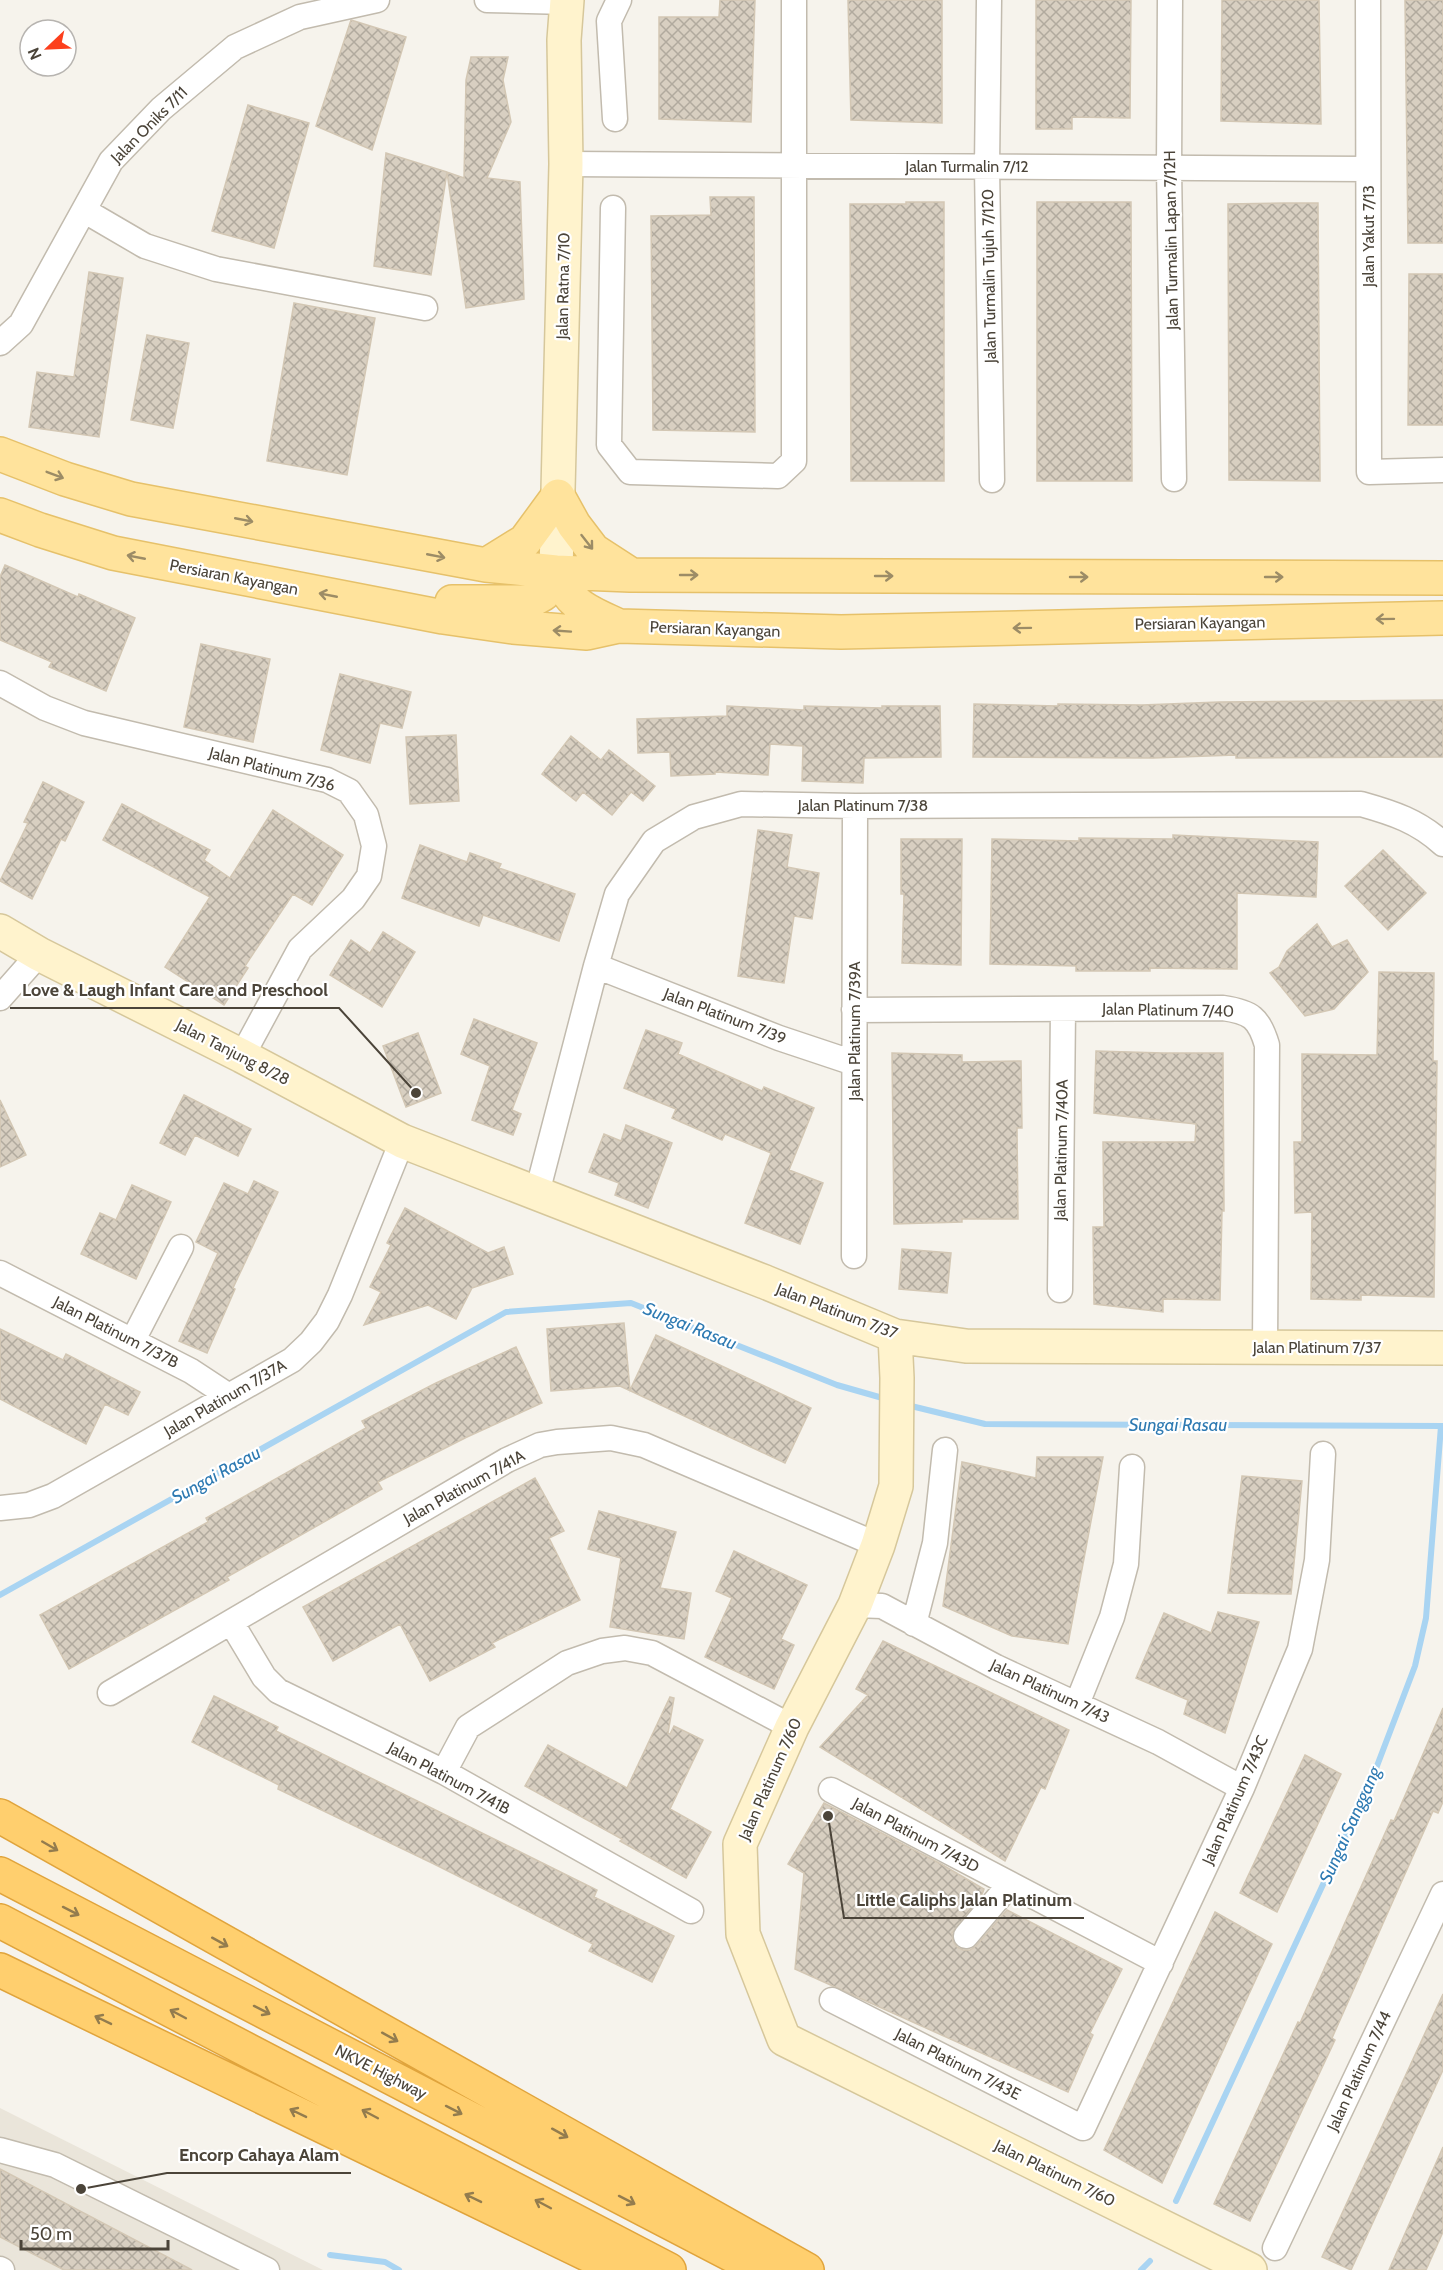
<svg xmlns="http://www.w3.org/2000/svg" width="1443" height="2270" viewBox="0 0 1443 2270" font-family="Cabin,sans-serif">
<defs>
<pattern id="building-cross-hatch" width="8" height="8" patternUnits="userSpaceOnUse" patternTransform="scale(1.5)"><rect width="8" height="8" fill="#d8cfc1"/><path d="M0 0l8 8M0 8l8-8" fill="none" stroke="#b1aa9e"/></pattern>
</defs>
<rect width="100%" height="100%" fill="#f6f3ec"/>
<path fill="#eae5da" d="M 0,2108 L 323,2270 L 0,2270 Z"/>
<g fill="none" stroke-linecap="round" stroke-linejoin="round">
<path stroke="#a9d4f2" stroke-width="6" d="M 907,1405 L 985,1424 L 1443,1426
M 0,1595 L 506,1312 L 631,1303 L 837,1385 L 886,1399
M 1176,2201 L 1372,1779 L 1415,1666 L 1426,1618 L 1441,1426
M 330,2255 L 385,2262 L 399,2270
M 1141,2270 L 1150,2261"/>
</g>
<path fill="url(#building-cross-hatch)" stroke="#d3c7b4" stroke-width="1.5" d="M 720,0 L 755,0 L 751,122 L 659,119 L 659,17 L 719,17 Z
M 848,0 L 942,0 L 942,123 L 851,120 Z
M 1036,0 L 1131,0 L 1130,118 L 1072,117 L 1072,129 L 1036,129 Z
M 1222,0 L 1319,0 L 1321,124 L 1221,121 Z
M 1405,0 L 1443,0 L 1443,243 L 1408,243 Z
M 351,20 L 406,37 L 372,150 L 316,126 Z
M 471,57 L 508,57 L 503,80 L 511,122 L 487,178 L 520,182 L 524,299 L 466,308 L 447,172 L 464,178 L 466,80 Z
M 248,105 L 309,123 L 274,248 L 212,231 Z
M 386,153 L 447,172 L 431,275 L 374,266 Z
M 710,197 L 754,197 L 755,432 L 653,430 L 651,216 L 711,215 Z
M 906,202 L 944,202 L 944,481 L 851,481 L 850,204 L 906,204 Z
M 1037,202 L 1131,202 L 1132,481 L 1037,481 Z
M 1284,203 L 1318,203 L 1320,481 L 1229,480 L 1228,204 Z
M 89,272 L 123,278 L 99,437 L 29,427 L 37,372 L 74,377 Z
M 1409,274 L 1443,274 L 1443,425 L 1408,425 Z
M 294,303 L 375,318 L 347,475 L 267,461 Z
M 147,335 L 189,343 L 173,428 L 131,420 Z
M 5,565 L 78,597 L 79,594 L 135,618 L 106,691 L 49,667 L 52,662 L 0,640 L 0,577 Z
M 201,644 L 270,659 L 253,742 L 184,727 Z
M 340,674 L 411,692 L 402,728 L 380,723 L 370,763 L 321,750 Z
M 1443,700 L 1443,757 L 1236,758 L 1236,755 L 1153,758 L 973,757 L 974,704 L 1058,706 L 1058,704 L 1142,705 L 1219,702 Z
M 727,706 L 804,710 L 804,706 L 882,708 L 882,706 L 940,706 L 941,757 L 864,758 L 863,783 L 802,781 L 803,746 L 770,744 L 768,775 L 715,772 L 715,774 L 671,776 L 670,752 L 638,753 L 637,719 L 727,716 Z
M 456,735 L 459,801 L 410,804 L 406,737 Z
M 571,736 L 601,760 L 609,750 L 655,786 L 643,801 L 631,792 L 612,815 L 583,792 L 576,801 L 542,774 Z
M 43,782 L 84,802 L 65,841 L 61,839 L 32,899 L 0,881 L 28,823 L 24,822 Z
M 122,804 L 210,850 L 204,860 L 230,878 L 273,810 L 343,855 L 312,905 L 293,894 L 245,966 L 248,968 L 224,1005 L 165,967 L 210,897 L 103,840 Z
M 758,830 L 792,835 L 787,867 L 819,873 L 812,919 L 794,916 L 784,983 L 738,976 Z
M 1173,835 L 1318,842 L 1316,897 L 1237,893 L 1237,969 L 1150,968 L 1150,971 L 1076,971 L 1076,966 L 990,964 L 992,839 L 1079,841 L 1079,838 L 1173,839 Z
M 901,839 L 962,839 L 961,965 L 902,963 L 904,894 L 901,894 Z
M 420,845 L 467,862 L 470,853 L 501,864 L 499,868 L 575,894 L 559,941 L 483,915 L 479,926 L 402,898 Z
M 1383,850 L 1426,893 L 1388,930 L 1345,886 Z
M 1317,924 L 1332,947 L 1347,940 L 1368,972 L 1334,1009 L 1305,1016 L 1270,973 L 1279,967 L 1287,951 Z
M 383,932 L 415,952 L 382,1007 L 330,975 L 351,940 L 370,953 Z
M 1379,972 L 1434,973 L 1433,1061 L 1437,1061 L 1434,1297 L 1361,1295 L 1361,1300 L 1311,1299 L 1312,1212 L 1295,1213 L 1294,1142 L 1302,1142 L 1302,1054 L 1377,1055 Z
M 474,1019 L 537,1043 L 512,1110 L 521,1114 L 513,1135 L 472,1120 L 490,1066 L 461,1054 Z
M 646,1030 L 682,1043 L 678,1054 L 762,1091 L 764,1087 L 814,1108 L 789,1170 L 823,1183 L 800,1244 L 745,1223 L 771,1153 L 725,1134 L 722,1140 L 672,1118 L 676,1109 L 624,1088 Z
M 418,1033 L 441,1093 L 406,1107 L 383,1046 Z
M 1096,1051 L 1163,1053 L 1223,1053 L 1224,1211 L 1222,1211 L 1220,1300 L 1163,1299 L 1163,1312 L 1094,1304 L 1093,1227 L 1104,1227 L 1103,1142 L 1195,1142 L 1196,1124 L 1094,1113 Z
M 892,1053 L 962,1055 L 962,1062 L 1021,1061 L 1022,1128 L 1017,1128 L 1018,1219 L 962,1219 L 962,1222 L 894,1224 Z
M 184,1095 L 251,1129 L 238,1156 L 195,1135 L 185,1155 L 160,1143 Z
M 0,1100 L 26,1155 L 0,1167 Z
M 626,1125 L 672,1143 L 648,1208 L 615,1195 L 619,1183 L 589,1172 L 604,1134 L 621,1141 Z
M 254,1181 L 278,1192 L 233,1288 L 235,1289 L 207,1353 L 179,1341 L 218,1253 L 196,1242 L 224,1183 L 248,1194 Z
M 132,1185 L 171,1202 L 136,1279 L 81,1254 L 100,1213 L 116,1220 Z
M 405,1208 L 488,1253 L 504,1247 L 513,1274 L 472,1288 L 456,1319 L 428,1305 L 364,1325 L 381,1292 L 370,1287 L 391,1245 L 387,1243 Z
M 902,1249 L 951,1253 L 947,1293 L 899,1289 Z
M 624,1323 L 630,1390 L 656,1335 L 811,1408 L 785,1463 L 620,1386 L 551,1391 L 547,1329 Z
M 0,1329 L 63,1360 L 66,1354 L 140,1392 L 128,1415 L 105,1404 L 86,1444 L 0,1399 Z
M 516,1347 L 542,1403 L 467,1437 L 378,1482 L 382,1489 L 227,1577 L 229,1580 L 69,1669 L 40,1615 L 208,1522 L 206,1518 L 366,1428 L 362,1421 L 436,1383 Z
M 1037,1457 L 1103,1457 L 1068,1644 L 1012,1636 L 943,1606 L 962,1462 L 1036,1478 Z
M 1242,1476 L 1302,1481 L 1291,1594 L 1228,1593 Z
M 535,1478 L 564,1531 L 549,1538 L 580,1600 L 492,1643 L 495,1647 L 430,1681 L 400,1624 L 333,1661 L 303,1607 Z
M 599,1511 L 676,1532 L 660,1588 L 691,1593 L 684,1639 L 610,1627 L 621,1558 L 588,1549 Z
M 734,1551 L 807,1585 L 781,1639 L 794,1645 L 774,1689 L 705,1657 L 732,1598 L 716,1591 Z
M 1218,1612 L 1259,1622 L 1225,1733 L 1184,1714 L 1188,1700 L 1136,1678 L 1164,1613 L 1211,1633 Z
M 883,1641 L 1069,1730 L 1045,1789 L 1041,1787 L 1005,1861 L 820,1747 L 868,1695 L 856,1689 Z
M 214,1696 L 278,1727 L 276,1731 L 597,1890 L 594,1897 L 674,1936 L 652,1982 L 589,1951 L 593,1944 L 432,1863 L 278,1789 L 279,1785 L 192,1742 Z
M 670,1697 L 674,1698 L 668,1733 L 670,1734 L 674,1726 L 703,1740 L 670,1809 L 711,1832 L 686,1878 L 620,1841 L 622,1839 L 525,1786 L 548,1745 L 627,1788 Z
M 1443,1708 L 1443,1802 L 1438,1813 L 1433,1811 L 1332,2038 L 1335,2040 L 1250,2221 L 1214,2204 L 1298,2022 L 1300,2023 L 1391,1820 L 1394,1821 Z
M 1305,1755 L 1341,1774 L 1277,1912 L 1240,1893 Z
M 824,1803 L 941,1864 L 984,1889 L 981,1897 L 952,1933 L 953,1941 L 957,1947 L 963,1950 L 970,1950 L 976,1946 L 1007,1910 L 1122,1969 L 1090,2033 L 1093,2035 L 1068,2092 L 795,1969 L 804,1873 L 788,1864 Z
M 1215,1912 L 1272,1944 L 1162,2183 L 1104,2150 Z
M 1443,1994 L 1443,2070 L 1351,2270 L 1322,2257 Z
M 1443,2147 L 1443,2232 L 1426,2270 L 1389,2270 Z
M 0,2169 L 192,2270 L 64,2270 L 0,2237 Z"/>
<g fill="none" stroke-linecap="round" stroke-linejoin="round">
<g stroke="#c2bbae" stroke-width="27">
<path id="street" d="M 487,0 L 567,2
M 989,0 L 987,167 L 992,480
M 1170,0 L 1169,168 L 1174,479
M 1368,0 L 1369,472 L 1443,470
M 615,119 L 609,21 L 619,0
M 566,164 L 1368,169
M 613,208 L 609,445 L 630,472 L 778,476 L 794,461 L 794,0
M 85,211 L 145,246 L 216,269 L 425,308
M 0,343 L 21,324 L 111,161 L 161,109 L 235,47 L 300,17 L 377,0
M 0,683 L 45,708 L 84,723 L 327,780 L 349,791 L 366,815 L 374,846 L 369,876 L 353,899 L 300,949 L 242,1056
M 596,966 L 779,1038 L 854,1063
M 0,998 L 39,954
M 854,1010 L 1223,1008 C 1251,1012 1259,1018 1267,1045 L 1265,1347
M 537,1193 L 596,966 L 617,894 L 654,841 L 694,817 L 741,804 L 855,806 L 1361,804 C 1393,813 1418,821 1443,844
M 854,1256 L 855,806
M 0,1273 L 191,1371 L 229,1396
M 1060,1290 L 1063,1009
M 133,1340 L 181,1247
M 0,1508 L 29,1505 L 53,1496 L 292,1360 L 311,1342 L 327,1321 L 340,1295 L 402,1141
M 855,1605 L 882,1606 L 996,1667 L 1158,1742 L 1242,1788
M 231,1622 L 264,1677 L 278,1691 L 444,1772 L 691,1911
M 914,1624 L 935,1543 L 945,1450
M 110,1693 L 507,1460 L 540,1445 L 557,1442 L 611,1438 L 644,1445 L 878,1545
M 1077,1704 L 1112,1617 L 1126,1564 L 1132,1467
M 444,1772 L 468,1727 L 567,1663 L 602,1651 L 625,1648 L 652,1653 L 792,1727
M 831,1790 L 1161,1963
M 966,1936 L 1010,1884
M 832,2000 L 1083,2128 L 1242,1788 L 1300,1649 L 1317,1560 L 1323,1454
M 0,2150 L 55,2165 L 267,2270
M 1275,2248 L 1443,1894
M 0,2269 L 2,2270"/>
</g>
<g stroke="#d6c79b" stroke-width="36">
<path id="secondary" d="M 556,572 L 566,164 L 564,40 L 567,0
M 0,931 L 39,954 L 242,1056 L 402,1141 L 765,1282 L 895,1336 L 966,1346 L 1443,1348
M 895,1336 L 897,1378 L 896,1486 L 878,1545 L 855,1605 L 792,1727 L 740,1844 L 743,1934 L 784,2039 L 1250,2270"/>
</g>
<g stroke="#e6c16a" stroke-width="36">
<path id="primary" d="M 0,454 L 65,479 L 131,499 L 486,565 L 556,572 L 630,575 L 1443,578
M 0,515 L 40,530 L 113,553 L 443,617 L 513,627 L 587,633 L 619,626 L 841,632 L 1443,618
M 486,565 L 525,541 L 558,496 L 574,525 L 593,550 L 630,574
M 556,572 C 571,607 587,611 619,626
M 452,602 L 529,602 L 543,594 L 556,572"/>
</g>
<g stroke="#e0a43c" stroke-width="36">
<path id="highway" d="M 0,1816 L 807,2270
M 0,1874 L 761,2270
M 0,1921 L 669,2270
M 0,1970 L 620,2270"/>
</g>
<use href="#street" stroke="#fff" stroke-width="24"/>
<use href="#secondary" stroke="#fff3cd" stroke-width="33"/>
<use href="#primary" stroke="#ffe39c" stroke-width="33"/>
<use href="#highway" stroke="#ffcf6e" stroke-width="33"/>
</g>
<defs><path id="oneway-shaft" d="M-6 0H5M1.5-3L5.5 0L1.5 3" fill="none" stroke-width="1.6" stroke-linecap="round" stroke-linejoin="round" transform="scale(1.5)"/></defs>
<g stroke="#9c8c66">
<use href="#oneway-shaft" transform="translate(55 475) rotate(21)"/>
<use href="#oneway-shaft" transform="translate(244 520) rotate(11)"/>
<use href="#oneway-shaft" transform="translate(587 542) rotate(52)"/>
<use href="#oneway-shaft" transform="translate(436 556) rotate(11)"/>
<use href="#oneway-shaft" transform="translate(136 557) rotate(-169)"/>
<use href="#oneway-shaft" transform="translate(689 575)"/>
<use href="#oneway-shaft" transform="translate(884 576)"/>
<use href="#oneway-shaft" transform="translate(1079 577)"/>
<use href="#oneway-shaft" transform="translate(1274 577)"/>
<use href="#oneway-shaft" transform="translate(328 595) rotate(-169)"/>
<use href="#oneway-shaft" transform="translate(1385 619) rotate(179)"/>
<use href="#oneway-shaft" transform="translate(1022 628) rotate(179)"/>
<use href="#oneway-shaft" transform="translate(562 631) rotate(-176)"/>
</g>
<g stroke="#937c4e">
<use href="#oneway-shaft" transform="translate(50 1846) rotate(30)"/>
<use href="#oneway-shaft" transform="translate(71 1911) rotate(27)"/>
<use href="#oneway-shaft" transform="translate(220 1942) rotate(29)"/>
<use href="#oneway-shaft" transform="translate(262 2010) rotate(27)"/>
<use href="#oneway-shaft" transform="translate(178 2014) rotate(-152)"/>
<use href="#oneway-shaft" transform="translate(103 2020) rotate(-154)"/>
<use href="#oneway-shaft" transform="translate(390 2037) rotate(29)"/>
<use href="#oneway-shaft" transform="translate(454 2110) rotate(27)"/>
<use href="#oneway-shaft" transform="translate(298 2113) rotate(-154)"/>
<use href="#oneway-shaft" transform="translate(370 2114) rotate(-152)"/>
<use href="#oneway-shaft" transform="translate(560 2133) rotate(29)"/>
<use href="#oneway-shaft" transform="translate(473 2198) rotate(-154)"/>
<use href="#oneway-shaft" transform="translate(627 2200) rotate(27)"/>
<use href="#oneway-shaft" transform="translate(543 2204) rotate(-152)"/>
</g>
<g text-anchor="middle" dominant-baseline="central" stroke-width="4.5" stroke-linejoin="round" paint-order="stroke">
<g font-size="16" fill="#4b4439" stroke="#fff">
<text transform="translate(149 125) rotate(-45)">Jalan Oniks 7/11</text>
<text x="967" y="166">Jalan Turmalin 7/12</text>
<text transform="translate(1368 236) rotate(-90)">Jalan Yakut 7/13</text>
<text transform="translate(1171 240) rotate(-91)">Jalan Turmalin Lapan 7/12H</text>
<text transform="translate(989 276) rotate(-91)">Jalan Turmalin Tujuh 7/120</text>
<text transform="translate(563 286) rotate(-89)">Jalan Ratna 7/10</text>
<text transform="translate(234 577) rotate(11)">Persiaran Kayangan</text>
<text transform="translate(1200 623) rotate(-1)">Persiaran Kayangan</text>
<text transform="translate(715 629) rotate(2)">Persiaran Kayangan</text>
<text transform="translate(272 769) rotate(15)">Jalan Platinum 7/36</text>
<text x="863" y="805">Jalan Platinum 7/38</text>
<text transform="translate(1168 1010) rotate(1)">Jalan Platinum 7/40</text>
<text transform="translate(725 1016) rotate(21)">Jalan Platinum 7/39</text>
<text transform="translate(854 1031) rotate(-90)">Jalan Platinum 7/39A</text>
<text transform="translate(233 1052) rotate(27)">Jalan Tanjung 8/28</text>
<text transform="translate(1061 1150) rotate(-89)">Jalan Platinum 7/40A</text>
<text transform="translate(837 1311) rotate(21)">Jalan Platinum 7/37</text>
<text transform="translate(116 1332) rotate(27)">Jalan Platinum 7/37B</text>
<text x="1317" y="1347">Jalan Platinum 7/37</text>
<text transform="translate(225 1398) rotate(-30)">Jalan Platinum 7/37A</text>
<text transform="translate(464 1487) rotate(-29)">Jalan Platinum 7/41A</text>
<text transform="translate(1050 1691) rotate(25)">Jalan Platinum 7/43</text>
<text transform="translate(449 1778) rotate(28)">Jalan Platinum 7/41B</text>
<text transform="translate(770 1779) rotate(-66)">Jalan Platinum 7/60</text>
<text transform="translate(1235 1800) rotate(-66)">Jalan Platinum 7/43C</text>
<text transform="translate(916 1835) rotate(28)">Jalan Platinum 7/43D</text>
<text transform="translate(958 2064) rotate(27)">Jalan Platinum 7/43E</text>
<text transform="translate(1359 2071) rotate(-65)">Jalan Platinum 7/44</text>
<text transform="translate(381 2072) rotate(27)">NKVE Highway</text>
<text transform="translate(1055 2173) rotate(26)">Jalan Platinum 7/60</text>
</g>
<g font-size="18" font-style="italic" fill="#2e7ab2" stroke="#fff">
<text transform="translate(690 1326) rotate(22)">Sungai Rasau</text>
<text x="1178" y="1425">Sungai Rasau</text>
<text transform="translate(216 1475) rotate(-29)">Sungai Rasau</text>
<text transform="translate(1350 1825) rotate(-66)">Sungai Sanggang</text>
</g>
</g>
<path fill="none" stroke="#4b4439" stroke-width="2" d="M416 1093L339 1008H10M828 1816L844 1918H1084M81 2189L167 2173H351"/>
<g fill="#4b4439" stroke="#fff" stroke-width="2">
<circle cx="416" cy="1093" r="6"/>
<circle cx="828" cy="1816" r="6"/>
<circle cx="81" cy="2189" r="6"/>
</g>
<g font-size="18" text-anchor="middle" font-weight="bold" fill="#4b4439" stroke="#fff" stroke-width="4.5" stroke-linejoin="round" paint-order="stroke">
<text x="175" y="996">Love &amp; Laugh Infant Care and Preschool</text>
<text x="964" y="1906">Little Caliphs Jalan Platinum</text>
<text x="259" y="2161">Encorp Cahaya Alam</text>
</g>
<g transform="translate(48 48) rotate(247)"><circle r="28" fill="#ffffff" stroke="#b7b4b0" stroke-width="1.5"/>
<path d="M0-4.5L10 22L0 15L-10 22Z" fill="#fc3f1d"/>
<text y="-9" font-size="16" font-weight="bold" text-anchor="middle" fill="#4b4439">N</text>
</g>
<path d="M21 2240v9h147v-9" fill="none" stroke="#4b4439" stroke-width="3"/>
<text x="30" y="2240" font-size="18" fill="#4b4439" stroke="#ffffff" stroke-width="4.5" paint-order="stroke">50 m</text>
</svg>
